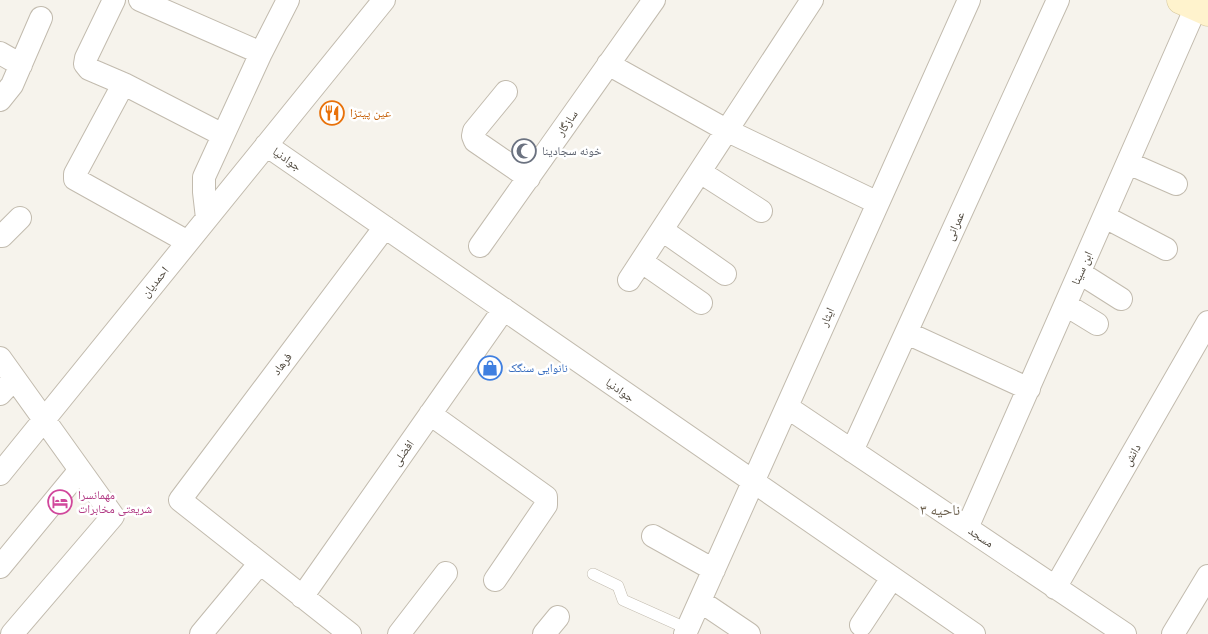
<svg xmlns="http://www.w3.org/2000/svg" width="1208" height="634" viewBox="0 0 1208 634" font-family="'Nunito Sans','Noto Naskh Arabic',sans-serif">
<rect width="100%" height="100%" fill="#f6f3ec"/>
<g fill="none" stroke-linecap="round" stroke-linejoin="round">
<g stroke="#c2bbae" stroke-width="12">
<path id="lane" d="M 593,574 L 618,586 L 623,600 L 688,629"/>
</g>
<g stroke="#c2bbae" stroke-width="24">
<path id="street" d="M 114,0 L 86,58 L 85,64 L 89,69 L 124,84 L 223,135
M 140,0 L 261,53
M 0,53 L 21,65
M 608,64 L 728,131 L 878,203
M 506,92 L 474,131 L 473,136 L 475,141 L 529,178
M 118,94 L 75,174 L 75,179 L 188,242
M 0,100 L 12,85 L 41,18
M 266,145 L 974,634
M 1128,163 L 1176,184
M 700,172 L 761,211
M 1105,217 L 1166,249
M 207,218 L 204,192 L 204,177 L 261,53 L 288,0
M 662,230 L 725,274
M 0,236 L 2,236 L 20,218
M 480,246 L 654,0
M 642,262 L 701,303
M 1080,273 L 1121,299
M 629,280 L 812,0
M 1066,305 L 1097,324
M 907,333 L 1029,389
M 0,358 L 113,516 L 12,634
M 0,394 L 14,379
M 787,407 L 1125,634
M 430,414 L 546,497 L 546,505 L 495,580
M 852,451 L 1058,0
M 0,474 L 384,0
M 967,528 L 1196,7
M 653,536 L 714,570
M 0,567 L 80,470
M 1055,588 L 1208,322
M 302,597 L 504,309
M 700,601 L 749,634
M 861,625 L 892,578
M 201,634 L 260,563
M 350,634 L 180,500 L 385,227
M 399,634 L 446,573
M 544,634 L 558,617
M 685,634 L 969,0
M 1173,634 L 1208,576"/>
</g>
<g stroke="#d6c79b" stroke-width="29">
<path id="secondary" d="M 1181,0 L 1208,12"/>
</g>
<use href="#lane" stroke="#fff" stroke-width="11"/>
<use href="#street" stroke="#fff" stroke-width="22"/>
<use href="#secondary" stroke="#fff3cd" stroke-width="28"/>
</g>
<defs>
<g id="restaurant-ring" transform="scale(1.25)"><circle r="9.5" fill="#fff" stroke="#e8710a" stroke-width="1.5"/><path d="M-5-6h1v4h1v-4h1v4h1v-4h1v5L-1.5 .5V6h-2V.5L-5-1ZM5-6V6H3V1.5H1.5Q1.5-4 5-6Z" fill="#e8710a"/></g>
<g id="mosque-ring" transform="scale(1.25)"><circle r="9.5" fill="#fff" stroke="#6b7280" stroke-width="1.5"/><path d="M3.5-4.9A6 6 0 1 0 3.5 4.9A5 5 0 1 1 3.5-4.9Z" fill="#6b7280"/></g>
<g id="shop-ring" transform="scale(1.25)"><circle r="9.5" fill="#fff" stroke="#3f7fe0" stroke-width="1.5"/><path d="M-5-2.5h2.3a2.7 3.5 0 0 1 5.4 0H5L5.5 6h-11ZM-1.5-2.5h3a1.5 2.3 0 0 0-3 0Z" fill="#3f7fe0"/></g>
<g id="hotel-ring" transform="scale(1.25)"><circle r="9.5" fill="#fff" stroke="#d1479c" stroke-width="1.5"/><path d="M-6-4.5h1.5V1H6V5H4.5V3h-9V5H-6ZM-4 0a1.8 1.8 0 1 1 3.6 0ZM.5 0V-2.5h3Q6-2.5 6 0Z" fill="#d1479c"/></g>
</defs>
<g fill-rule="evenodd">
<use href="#restaurant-ring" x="332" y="113"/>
<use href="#mosque-ring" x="524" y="151"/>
<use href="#shop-ring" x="490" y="368"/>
<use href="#hotel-ring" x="60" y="502"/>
</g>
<g text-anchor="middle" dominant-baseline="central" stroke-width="5" stroke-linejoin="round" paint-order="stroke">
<g font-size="12" fill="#c56008" stroke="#fff" text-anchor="start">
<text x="350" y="113">عین پیتزا</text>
</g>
<g font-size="12" fill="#4b4439" stroke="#fff">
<text transform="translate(567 123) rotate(-55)">سازگار</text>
<text transform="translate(287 159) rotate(35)">جوادنیا</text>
<text transform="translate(955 226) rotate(-66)">عمرانی</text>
<text transform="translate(1082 268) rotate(-66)">ابن سینا</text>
<text transform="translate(155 282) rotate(-51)">احمدیان</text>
<text transform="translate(827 317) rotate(-66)">ایثار</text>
<text transform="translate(282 364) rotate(-53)">فرهاد</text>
<text transform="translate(620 390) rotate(35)">جوادنیا</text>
<text transform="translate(403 453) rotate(-55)">افضلی</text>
<text transform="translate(1132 455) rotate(-60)">دانش</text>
<text transform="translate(981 537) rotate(34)">مسجد</text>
</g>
<g font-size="12" fill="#5b616d" stroke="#fff" text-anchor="start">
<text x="542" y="151">خونه سجادینا</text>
</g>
<g font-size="12" fill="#366cbe" stroke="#fff" text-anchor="start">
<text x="508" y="368">نانوایی سنگک</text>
</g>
<g font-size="12" fill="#b23c85" stroke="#fff" text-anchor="start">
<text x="78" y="495">مهمانسرا<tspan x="78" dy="14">شریعتی مخابرات</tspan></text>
</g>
<g font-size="15" fill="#6e6250" stroke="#fff">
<text x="940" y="510">ناحیه ۳</text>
</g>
</g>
</svg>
